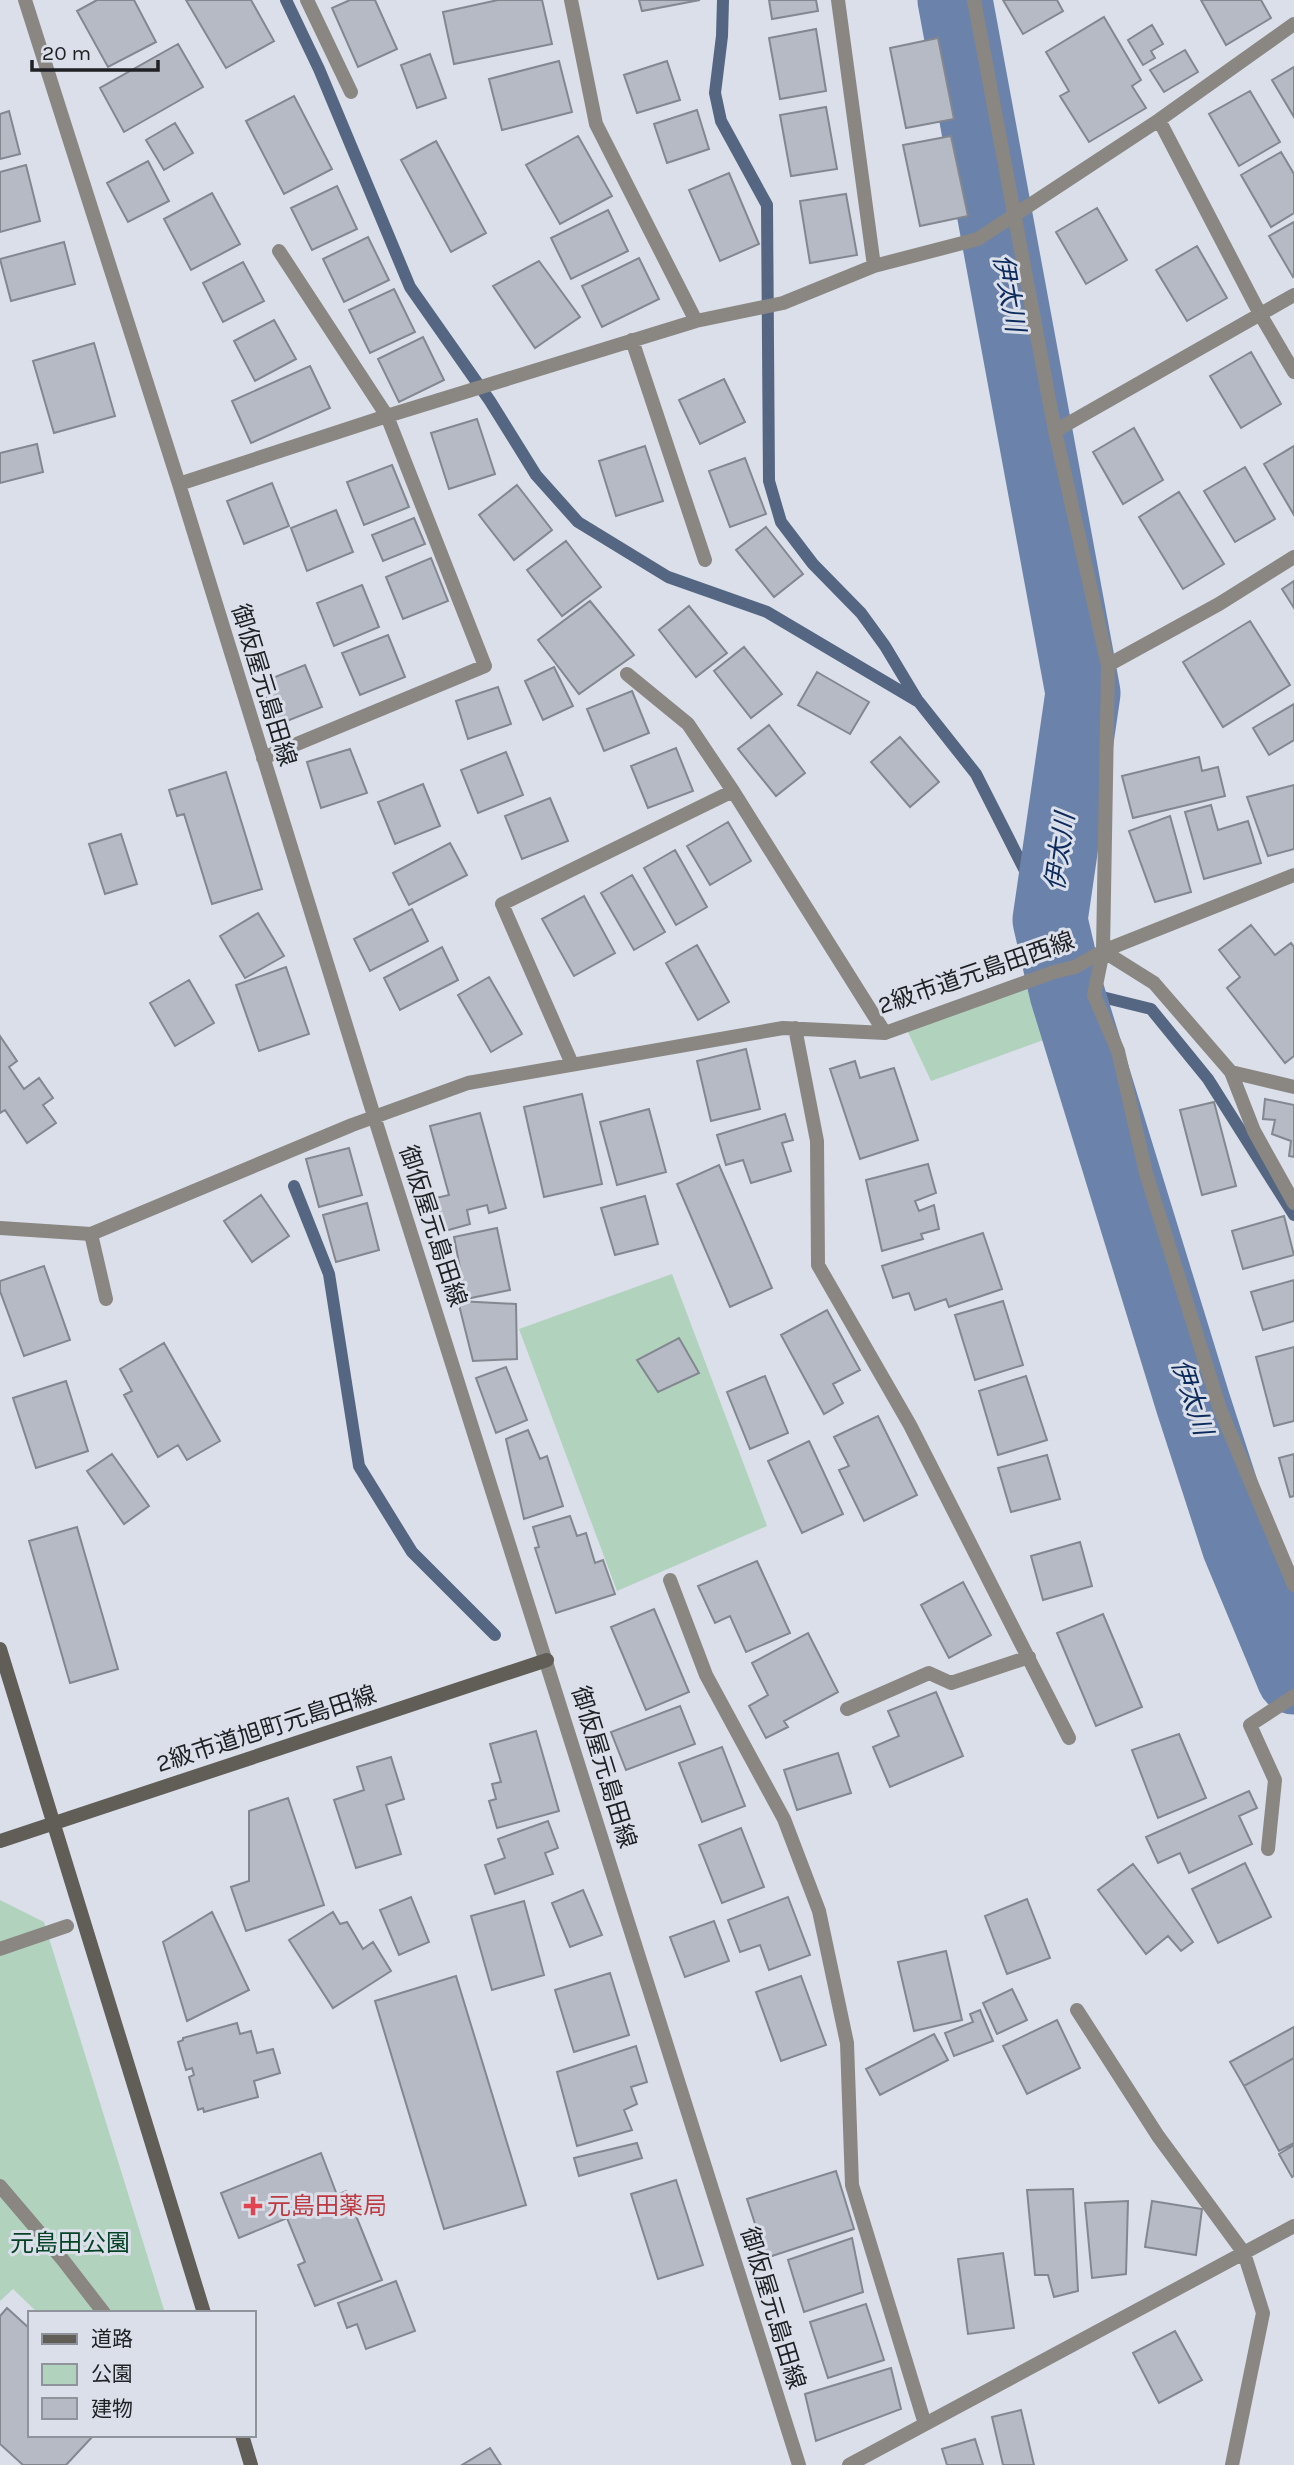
<svg xmlns="http://www.w3.org/2000/svg" width="1294" height="2465" viewBox="0 0 1294 2465" font-family="Karla,'Noto Sans JP',sans-serif">
<rect width="100%" height="100%" fill="#dadfe9"/>
<path fill="#b1d2bd" d="M 1035,986 L 1046,1039 L 931,1081 L 907,1030 Z
M 672,1274 L 767,1526 L 617,1591 L 519,1329 Z
M 0,1900 L 44,1922 L 165,2313 L 38,2313 L 13,2289 L 0,2301 Z"/>
<g fill="none" stroke-linecap="round" stroke-linejoin="round">
<path stroke="#546682" stroke-width="12" d="M 286,0 L 319,69 L 410,287 L 490,401 L 536,475 L 578,522 L 668,577 L 767,612 L 919,702 L 976,774 L 1050,920
M 723,0 L 722,36 L 715,93 L 721,121 L 767,205 L 769,481 L 781,522 L 813,564 L 861,613 L 885,646 L 918,701
M 1067,993 L 1094,995 L 1151,1009 L 1208,1079 L 1294,1215
M 294,1186 L 329,1274 L 359,1466 L 412,1552 L 495,1635"/>
<path stroke="#6b83aa" stroke-width="75" d="M 955,0 L 1083,693 L 1050,920 L 1067,993 L 1193,1403 L 1239,1545 L 1294,1677"/>
</g>
<path fill="#b5bac4" stroke="#828790" stroke-width="2" d="M 97,0 L 134,0 L 156,42 L 108,67 L 77,11 Z
M 186,0 L 251,0 L 274,41 L 226,68 Z
M 350,0 L 375,0 L 397,49 L 358,67 L 332,8 Z
M 498,0 L 542,0 L 552,44 L 454,64 L 443,12 Z
M 639,0 L 700,0 L 642,11 Z
M 769,0 L 816,0 L 818,11 L 772,19 Z
M 1003,0 L 1057,0 L 1063,11 L 1023,34 Z
M 1201,0 L 1261,0 L 1271,18 L 1226,45 Z
M 1104,17 L 1141,80 L 1132,86 L 1146,108 L 1089,142 L 1060,96 L 1069,91 L 1046,52 Z
M 1152,25 L 1163,44 L 1151,51 L 1155,58 L 1143,65 L 1128,40 Z
M 816,29 L 826,91 L 780,99 L 769,38 Z
M 938,38 L 954,119 L 906,128 L 890,48 Z
M 178,44 L 203,87 L 124,132 L 100,88 Z
M 1185,50 L 1198,72 L 1164,92 L 1150,70 Z
M 430,54 L 446,98 L 417,108 L 401,65 Z
M 559,61 L 572,112 L 502,130 L 489,79 Z
M 667,61 L 680,100 L 637,113 L 624,75 Z
M 1294,67 L 1294,117 L 1272,80 Z
M 1250,91 L 1280,142 L 1239,166 L 1209,114 Z
M 294,96 L 332,169 L 284,194 L 246,121 Z
M 826,107 L 837,169 L 791,176 L 780,115 Z
M 697,110 L 709,149 L 667,163 L 654,124 Z
M 9,111 L 20,154 L 0,159 L 0,114 Z
M 175,123 L 193,153 L 164,170 L 146,140 Z
M 578,136 L 612,196 L 560,224 L 526,165 Z
M 951,136 L 968,216 L 920,226 L 903,145 Z
M 436,141 L 486,233 L 451,252 L 401,160 Z
M 1281,152 L 1294,174 L 1294,213 L 1271,227 L 1241,175 Z
M 148,161 L 169,201 L 128,222 L 107,183 Z
M 26,165 L 40,221 L 0,232 L 0,172 Z
M 729,173 L 759,244 L 720,261 L 689,190 Z
M 337,186 L 357,229 L 312,250 L 291,208 Z
M 212,193 L 240,244 L 191,270 L 164,219 Z
M 846,194 L 857,255 L 810,263 L 800,201 Z
M 1097,208 L 1127,260 L 1086,284 L 1056,232 Z
M 608,210 L 628,251 L 571,279 L 551,238 Z
M 1294,222 L 1294,276 L 1293,277 L 1269,236 Z
M 368,237 L 389,280 L 344,302 L 323,259 Z
M 64,242 L 75,284 L 11,301 L 0,259 Z
M 1197,246 L 1227,298 L 1187,321 L 1156,270 Z
M 639,258 L 659,299 L 602,327 L 582,286 Z
M 539,261 L 580,317 L 535,348 L 493,286 Z
M 243,262 L 264,301 L 223,322 L 203,283 Z
M 394,289 L 415,332 L 370,353 L 349,310 Z
M 274,320 L 296,359 L 255,381 L 234,341 Z
M 423,337 L 444,380 L 399,402 L 378,359 Z
M 94,343 L 115,416 L 54,433 L 33,361 Z
M 1251,352 L 1281,404 L 1241,428 L 1210,376 Z
M 310,366 L 330,408 L 251,443 L 232,401 Z
M 724,379 L 745,422 L 700,444 L 679,400 Z
M 477,419 L 495,474 L 449,489 L 431,433 Z
M 1134,428 L 1163,480 L 1123,504 L 1093,452 Z
M 37,444 L 43,472 L 0,483 L 0,453 Z
M 645,446 L 663,501 L 616,516 L 599,461 Z
M 1294,446 L 1294,515 L 1264,464 Z
M 745,458 L 766,514 L 730,527 L 709,471 Z
M 392,465 L 409,507 L 364,525 L 347,482 Z
M 1245,467 L 1275,519 L 1235,542 L 1204,491 Z
M 272,483 L 289,526 L 244,544 L 227,501 Z
M 517,485 L 552,530 L 514,560 L 479,515 Z
M 1179,492 L 1224,564 L 1183,589 L 1139,517 Z
M 336,510 L 353,552 L 307,571 L 291,528 Z
M 414,518 L 425,544 L 383,561 L 372,535 Z
M 766,527 L 803,574 L 774,597 L 736,550 Z
M 566,541 L 601,587 L 562,616 L 527,570 Z
M 431,558 L 448,601 L 403,619 L 386,577 Z
M 1294,581 L 1294,608 L 1282,589 Z
M 362,585 L 379,627 L 334,646 L 317,603 Z
M 590,601 L 634,655 L 579,694 L 538,640 Z
M 689,606 L 727,653 L 696,677 L 659,630 Z
M 1250,621 L 1290,685 L 1223,727 L 1183,662 Z
M 388,635 L 405,677 L 360,695 L 342,653 Z
M 744,647 L 782,694 L 751,718 L 714,671 Z
M 305,665 L 322,707 L 277,725 L 260,683 Z
M 554,667 L 573,706 L 543,720 L 525,681 Z
M 817,672 L 869,702 L 850,734 L 798,705 Z
M 498,687 L 511,724 L 468,739 L 456,701 Z
M 632,691 L 649,733 L 604,751 L 587,709 Z
M 1294,704 L 1294,740 L 1269,755 L 1253,728 Z
M 769,725 L 805,773 L 776,796 L 738,749 Z
M 900,737 L 939,782 L 910,807 L 871,762 Z
M 676,748 L 693,791 L 648,808 L 631,766 Z
M 350,749 L 367,793 L 321,808 L 307,762 Z
M 506,752 L 523,795 L 478,813 L 461,770 Z
M 1199,757 L 1202,771 L 1218,767 L 1225,796 L 1133,818 L 1122,776 Z
M 226,772 L 262,889 L 212,904 L 184,814 L 177,816 L 169,790 Z
M 423,784 L 440,826 L 395,844 L 378,802 Z
M 1294,785 L 1294,849 L 1268,856 L 1247,797 Z
M 550,798 L 568,841 L 522,859 L 505,816 Z
M 1211,805 L 1218,830 L 1248,821 L 1261,863 L 1204,879 L 1185,812 Z
M 1170,816 L 1191,892 L 1155,902 L 1129,831 Z
M 728,822 L 751,861 L 710,885 L 687,846 Z
M 121,834 L 137,884 L 105,894 L 89,844 Z
M 450,843 L 467,875 L 409,905 L 393,873 Z
M 675,850 L 707,907 L 676,925 L 644,868 Z
M 632,875 L 665,932 L 634,950 L 601,893 Z
M 584,896 L 615,953 L 574,976 L 542,919 Z
M 412,909 L 428,941 L 370,971 L 354,939 Z
M 258,913 L 284,956 L 245,978 L 220,936 Z
M 1251,925 L 1275,955 L 1291,943 L 1294,947 L 1294,1056 L 1285,1063 L 1227,988 L 1240,977 L 1219,950 Z
M 697,945 L 729,1002 L 698,1020 L 666,963 Z
M 442,947 L 458,980 L 400,1010 L 384,978 Z
M 286,967 L 309,1034 L 259,1051 L 236,985 Z
M 489,977 L 522,1034 L 491,1052 L 458,995 Z
M 189,980 L 214,1023 L 175,1046 L 150,1003 Z
M 0,1036 L 17,1061 L 9,1067 L 24,1089 L 39,1078 L 53,1098 L 43,1105 L 56,1123 L 27,1143 L 5,1110 L 0,1113 Z
M 746,1049 L 760,1109 L 711,1121 L 697,1061 Z
M 855,1061 L 860,1078 L 894,1068 L 918,1140 L 860,1159 L 830,1069 Z
M 582,1094 L 602,1184 L 544,1197 L 524,1107 Z
M 1265,1099 L 1294,1105 L 1294,1157 L 1289,1156 L 1291,1141 L 1272,1134 L 1275,1120 L 1263,1119 Z
M 1214,1102 L 1236,1186 L 1202,1195 L 1180,1110 Z
M 649,1109 L 666,1172 L 617,1185 L 600,1122 Z
M 480,1113 L 506,1208 L 489,1213 L 487,1205 L 467,1210 L 470,1224 L 445,1231 L 436,1198 L 449,1195 L 430,1126 Z
M 785,1114 L 793,1140 L 782,1143 L 791,1171 L 751,1183 L 743,1160 L 726,1165 L 717,1135 Z
M 349,1148 L 362,1195 L 319,1207 L 306,1159 Z
M 928,1164 L 936,1193 L 915,1201 L 919,1211 L 934,1205 L 939,1229 L 921,1234 L 923,1239 L 882,1251 L 866,1180 Z
M 719,1165 L 772,1288 L 730,1307 L 677,1184 Z
M 261,1195 L 289,1236 L 252,1262 L 224,1221 Z
M 645,1196 L 658,1244 L 615,1255 L 601,1208 Z
M 367,1203 L 379,1250 L 336,1262 L 323,1215 Z
M 1284,1216 L 1294,1255 L 1243,1269 L 1232,1231 Z
M 497,1228 L 510,1290 L 466,1299 L 454,1237 Z
M 983,1233 L 1002,1289 L 949,1307 L 946,1299 L 915,1310 L 909,1293 L 893,1298 L 882,1266 Z
M 44,1266 L 70,1340 L 24,1356 L 0,1291 L 0,1281 Z
M 1294,1280 L 1294,1321 L 1263,1330 L 1251,1292 Z
M 458,1301 L 516,1304 L 517,1359 L 473,1361 Z
M 1003,1301 L 1023,1365 L 975,1380 L 955,1315 Z
M 827,1310 L 860,1370 L 833,1384 L 843,1403 L 824,1414 L 781,1335 Z
M 679,1338 L 699,1373 L 658,1392 L 637,1360 Z
M 164,1343 L 220,1441 L 187,1460 L 178,1445 L 158,1457 L 124,1395 L 132,1391 L 120,1369 Z
M 1294,1347 L 1294,1421 L 1274,1426 L 1256,1357 Z
M 506,1367 L 527,1420 L 496,1433 L 476,1378 Z
M 765,1376 L 788,1433 L 750,1449 L 727,1392 Z
M 1026,1376 L 1047,1440 L 998,1455 L 979,1391 Z
M 66,1381 L 88,1451 L 36,1468 L 13,1398 Z
M 878,1416 L 917,1495 L 864,1521 L 839,1470 L 849,1466 L 834,1437 Z
M 528,1430 L 540,1459 L 547,1456 L 563,1506 L 524,1519 L 506,1439 Z
M 809,1441 L 843,1514 L 802,1533 L 768,1461 Z
M 112,1454 L 149,1506 L 124,1524 L 87,1471 Z
M 1294,1454 L 1294,1496 L 1290,1497 L 1279,1458 Z
M 1047,1455 L 1060,1499 L 1011,1512 L 998,1468 Z
M 570,1516 L 577,1536 L 586,1533 L 595,1563 L 603,1560 L 615,1594 L 556,1613 L 535,1548 L 539,1547 L 533,1527 Z
M 77,1527 L 118,1669 L 70,1683 L 29,1541 Z
M 1080,1542 L 1092,1586 L 1043,1600 L 1031,1556 Z
M 757,1561 L 790,1633 L 746,1652 L 730,1616 L 715,1623 L 698,1586 Z
M 963,1582 L 991,1635 L 949,1658 L 921,1605 Z
M 654,1609 L 689,1692 L 646,1710 L 611,1627 Z
M 1103,1614 L 1142,1707 L 1096,1726 L 1057,1633 Z
M 808,1633 L 838,1692 L 784,1721 L 788,1727 L 766,1738 L 749,1706 L 768,1695 L 752,1663 Z
M 936,1692 L 963,1756 L 890,1787 L 873,1747 L 899,1736 L 888,1711 Z
M 680,1706 L 695,1744 L 626,1770 L 611,1732 Z
M 536,1731 L 559,1811 L 497,1828 L 489,1801 L 496,1799 L 492,1784 L 501,1782 L 490,1744 Z
M 1179,1734 L 1206,1798 L 1158,1818 L 1132,1750 Z
M 722,1747 L 745,1806 L 702,1822 L 679,1763 Z
M 838,1753 L 851,1793 L 797,1810 L 784,1770 Z
M 391,1757 L 404,1799 L 386,1805 L 401,1854 L 356,1868 L 334,1800 L 364,1790 L 357,1767 Z
M 1249,1791 L 1257,1808 L 1239,1816 L 1252,1844 L 1189,1873 L 1180,1853 L 1158,1863 L 1146,1837 Z
M 288,1798 L 324,1905 L 246,1931 L 231,1887 L 249,1881 L 249,1811 Z
M 548,1821 L 558,1848 L 545,1853 L 553,1874 L 495,1894 L 485,1865 L 505,1858 L 498,1839 Z
M 741,1828 L 764,1887 L 722,1903 L 699,1845 Z
M 1245,1863 L 1271,1917 L 1218,1943 L 1192,1889 Z
M 1133,1864 L 1193,1942 L 1181,1951 L 1168,1936 L 1146,1954 L 1098,1890 Z
M 583,1890 L 602,1935 L 570,1947 L 552,1903 Z
M 411,1897 L 429,1942 L 399,1955 L 380,1910 Z
M 788,1897 L 810,1955 L 769,1970 L 760,1945 L 740,1952 L 728,1920 Z
M 1027,1899 L 1050,1958 L 1007,1974 L 985,1916 Z
M 524,1901 L 544,1975 L 492,1990 L 471,1916 Z
M 212,1912 L 249,1990 L 187,2021 L 163,1942 Z
M 333,1912 L 340,1924 L 347,1922 L 363,1949 L 373,1942 L 391,1971 L 333,2008 L 289,1940 Z
M 714,1921 L 729,1961 L 685,1977 L 670,1937 Z
M 946,1951 L 962,2020 L 914,2031 L 898,1962 Z
M 610,1973 L 629,2035 L 574,2052 L 555,1990 Z
M 456,1976 L 526,2205 L 444,2229 L 375,2001 Z
M 801,1976 L 826,2045 L 781,2061 L 756,1992 Z
M 1012,1989 L 1027,2020 L 997,2034 L 983,2003 Z
M 980,2010 L 993,2041 L 954,2056 L 945,2033 L 973,2022 L 970,2014 Z
M 1057,2020 L 1080,2068 L 1027,2094 L 1003,2046 Z
M 237,2023 L 240,2034 L 251,2031 L 257,2053 L 273,2049 L 280,2073 L 254,2081 L 258,2097 L 204,2112 L 203,2108 L 198,2110 L 189,2077 L 194,2075 L 192,2068 L 186,2070 L 178,2042 L 183,2040 L 183,2038 Z
M 1294,2027 L 1294,2058 L 1244,2086 L 1230,2062 Z
M 934,2034 L 948,2060 L 880,2095 L 866,2069 Z
M 636,2046 L 647,2082 L 631,2087 L 637,2104 L 624,2110 L 632,2130 L 577,2146 L 557,2072 Z
M 1294,2058 L 1294,2143 L 1279,2151 L 1244,2086 Z
M 637,2143 L 642,2158 L 579,2176 L 574,2158 Z
M 1294,2145 L 1294,2176 L 1292,2177 L 1279,2154 Z
M 321,2153 L 337,2195 L 346,2191 L 382,2280 L 315,2306 L 298,2265 L 305,2262 L 287,2218 L 239,2238 L 221,2193 Z
M 836,2171 L 854,2229 L 766,2258 L 747,2199 Z
M 676,2180 L 703,2265 L 658,2279 L 631,2194 Z
M 1073,2189 L 1078,2291 L 1054,2297 L 1048,2275 L 1035,2275 L 1027,2190 Z
M 1128,2201 L 1126,2274 L 1092,2278 L 1085,2203 Z
M 1152,2201 L 1202,2209 L 1196,2255 L 1145,2247 Z
M 852,2238 L 863,2292 L 804,2312 L 788,2260 Z
M 1003,2253 L 1014,2328 L 968,2334 L 958,2259 Z
M 396,2281 L 415,2331 L 366,2349 L 357,2324 L 347,2328 L 338,2303 Z
M 866,2304 L 884,2360 L 828,2378 L 810,2322 Z
M 7,2308 L 30,2329 L 30,2435 L 94,2435 L 66,2465 L 23,2465 L 0,2444 L 0,2316 Z
M 1175,2331 L 1202,2380 L 1159,2403 L 1133,2353 Z
M 891,2368 L 901,2409 L 816,2441 L 805,2394 Z
M 1021,2410 L 1034,2465 L 1003,2465 L 992,2417 Z
M 975,2439 L 983,2465 L 947,2465 L 942,2449 Z
M 490,2448 L 501,2465 L 462,2465 Z"/>
<g fill="none" stroke-linecap="round" stroke-linejoin="round">
<path stroke="#8a8783" stroke-width="14" d="M 91,1234 L 106,1299"/>
<path stroke="#8a8783" stroke-width="14" d="M 25,0 L 179,484 L 374,1116 L 799,2465
M 307,0 L 351,92
M 571,0 L 596,124 L 696,321
M 838,0 L 874,266
M 974,0 L 1055,431 L 1108,665 L 1103,951 L 1094,995 L 1118,1051 L 1146,1173 L 1220,1409 L 1294,1585
M 1159,120 L 1260,314 L 1294,372
M 632,340 L 705,560
M 1055,431 L 1294,295
M 179,484 L 387,416 L 696,321 L 783,303 L 874,266 L 978,239 L 1159,120 L 1294,24
M 1108,665 L 1219,604 L 1294,557
M 627,674 L 688,724 L 733,791 L 885,1033
M 263,758 L 485,666 L 387,416 L 279,251
M 1103,951 L 1154,983 L 1231,1072 L 1254,1131 L 1294,1203
M 795,1028 L 817,1141 L 818,1265 L 910,1425 L 1069,1738
M 572,1064 L 502,904 L 733,791
M 1231,1072 L 1294,1087
M 0,1228 L 91,1234 L 352,1125 L 468,1083 L 783,1028 L 885,1033 L 1054,972 L 1075,967 L 1103,951 L 1294,875
M 670,1580 L 706,1675 L 784,1819 L 819,1911 L 847,2043 L 852,2185 L 925,2424
M 847,1709 L 929,1673 L 951,1683 L 1029,1657
M 1268,1849 L 1275,1780 L 1250,1725 L 1294,1696
M 0,1949 L 67,1926
M 1077,2010 L 1158,2136 L 1244,2253 L 1263,2313 L 1232,2465
M 0,2186 L 63,2260 L 104,2313
M 849,2465 L 1294,2226"/>
<path stroke="#615e58" stroke-width="14" d="M 0,1649 L 204,2313
M 0,1841 L 547,1660
M 242,2435 L 251,2465"/>
</g>
<path fill="#e0444e" stroke="#dadfe9" stroke-width="2.5" d="M249.5 2195.5h7v7h7v7h-7v7h-7v-7h-7v-7h7z"/>
<g text-anchor="middle" dominant-baseline="central" stroke-width="6" stroke-linejoin="round" paint-order="stroke">
<g font-size="24" fill="#1f2125" stroke="#dadfe9">
<text transform="translate(264 685) rotate(73)">御仮屋元島田線</text>
<text transform="translate(976 973) rotate(-19)">2級市道元島田西線</text>
<text transform="translate(433 1226) rotate(72)">御仮屋元島田線</text>
<text transform="translate(266 1729) rotate(-18)">2級市道旭町元島田線</text>
<text transform="translate(604 1767) rotate(73)">御仮屋元島田線</text>
<text transform="translate(773 2308) rotate(73)">御仮屋元島田線</text>
</g>
<g font-size="24" fill="#be3a42" stroke="#dadfe9" text-anchor="start">
<text x="267" y="2206">元島田薬局</text>
</g>
<g font-size="24" fill="#064326" stroke="#dadfe9">
<text x="70" y="2243">元島田公園</text>
</g>
<g font-size="26" font-style="italic" fill="#0c2b5c" stroke="#dadfe9">
<text transform="translate(1009 293) rotate(80)">伊太川</text>
<text transform="translate(1060 852) rotate(-82)">伊太川</text>
<text transform="translate(1192 1397) rotate(72)">伊太川</text>
</g>
</g>
<rect x="28" y="2311" width="228" height="126" fill="#dadfe9" stroke="#8f939b" stroke-width="2"/>
<rect x="42" y="2334" width="35" height="10" fill="#615e58" stroke="#8f939b" stroke-width="2"/>
<text x="91" y="2346" font-size="21" fill="#1f2125">道路</text>
<rect x="42" y="2364" width="35" height="21" fill="#b1d2bd" stroke="#8f939b" stroke-width="2"/>
<text x="91" y="2381" font-size="21" fill="#1f2125">公園</text>
<rect x="42" y="2398" width="35" height="21" fill="#b5bac4" stroke="#8f939b" stroke-width="2"/>
<text x="91" y="2416" font-size="21" fill="#1f2125">建物</text>
<path d="M32 60v10h126v-10" fill="none" stroke="#1f2125" stroke-width="3.5"/>
<text x="42" y="60" font-size="21" fill="#1f2125" stroke="#dadfe9" stroke-width="5" paint-order="stroke">20 m</text>
</svg>
